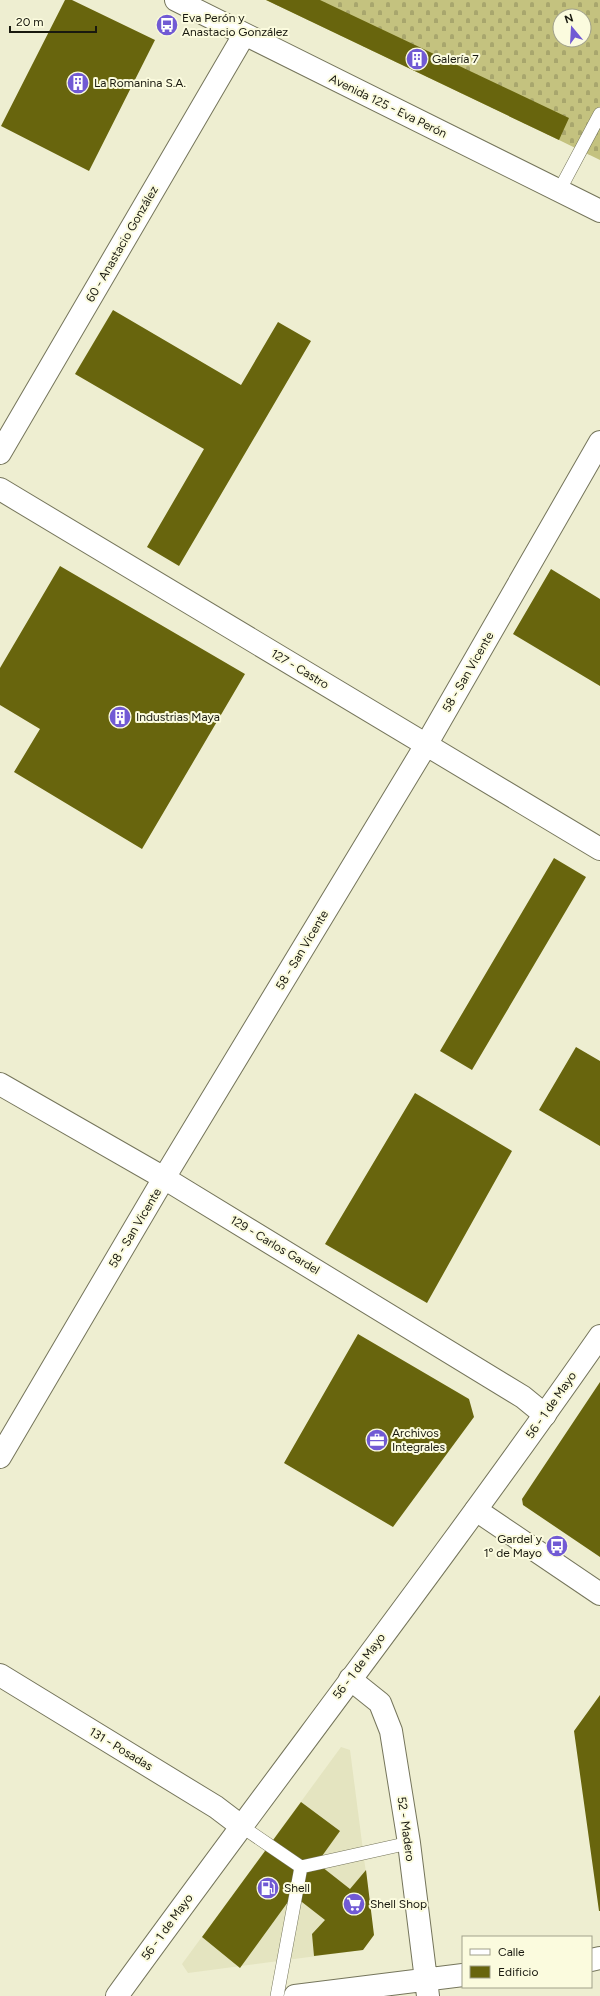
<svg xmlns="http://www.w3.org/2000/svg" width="600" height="1996" viewBox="0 0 600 1996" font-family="Figtree,sans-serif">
<defs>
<pattern id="cemetery-stones" width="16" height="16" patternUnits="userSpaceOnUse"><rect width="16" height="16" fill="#c4c27f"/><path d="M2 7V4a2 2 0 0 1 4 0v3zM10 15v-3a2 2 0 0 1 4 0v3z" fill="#a8a66d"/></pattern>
</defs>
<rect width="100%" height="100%" fill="#eeeed1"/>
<path fill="#e4e4c0" d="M 341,1747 L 350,1750 L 374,1935 L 363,1950 L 188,1973 L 182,1964 Z"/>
<path fill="url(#cemetery-stones)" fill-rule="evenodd" d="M 266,0 L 600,0 L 600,160 L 559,140 ZM 560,16 L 584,16 L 584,40 L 560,40 Z"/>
<path fill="#68650d" d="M 65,0 L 72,0 L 155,40 L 89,171 L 1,126 Z
M 266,0 L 320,0 L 569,118 L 559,140 Z
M 113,310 L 241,385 L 278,322 L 311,341 L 179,566 L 147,547 L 204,449 L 75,374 Z
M 60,566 L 245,674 L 142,849 L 14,772 L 40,729 L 0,705 L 0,668 Z
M 551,569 L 600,599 L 600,686 L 513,634 Z
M 554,858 L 586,877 L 472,1070 L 440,1051 Z
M 576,1047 L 600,1061 L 600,1146 L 539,1110 Z
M 415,1093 L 512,1151 L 427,1303 L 325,1244 Z
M 358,1334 L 469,1399 L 474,1417 L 393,1527 L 284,1463 Z
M 600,1382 L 600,1557 L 523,1505 L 522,1499 Z
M 600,1695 L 600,1911 L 599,1911 L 574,1731 Z
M 301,1802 L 340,1831 L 317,1863 L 350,1889 L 366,1870 L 374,1935 L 363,1950 L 314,1956 L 312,1934 L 325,1920 L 293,1895 L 240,1968 L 202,1937 Z"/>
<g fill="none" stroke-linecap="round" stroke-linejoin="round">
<g stroke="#75755b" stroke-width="14">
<path id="service" d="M 559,191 L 600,114
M 241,1826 L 301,1867 L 277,1996
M 301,1867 L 409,1843"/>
</g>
<g stroke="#75755b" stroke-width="24">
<path id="minor" d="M 0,453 L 244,35
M 0,489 L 600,849
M 0,1084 L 164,1178 L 523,1397 L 545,1415
M 0,1457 L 164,1178 L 426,745 L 600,442
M 0,1675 L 216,1807 L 241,1826
M 350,1679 L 380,1703 L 391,1731 L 409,1843 L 428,1996
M 591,1960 L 600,1958
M 295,1996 L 463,1975"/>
</g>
<g stroke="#75755b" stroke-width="24">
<path id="tertiary" d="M 176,0 L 600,211
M 476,1510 L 600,1594"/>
</g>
<g stroke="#75755b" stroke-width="24">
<path id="secondary" d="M 117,1996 C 277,1775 444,1560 600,1336"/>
</g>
<use href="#service" stroke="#fff" stroke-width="13"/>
<use href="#minor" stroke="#fff" stroke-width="22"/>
<use href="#tertiary" stroke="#fff" stroke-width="22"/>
<use href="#secondary" stroke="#fff" stroke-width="22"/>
</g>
<defs>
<g id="bus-disc" transform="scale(1.15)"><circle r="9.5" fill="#715ad4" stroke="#fbfbde"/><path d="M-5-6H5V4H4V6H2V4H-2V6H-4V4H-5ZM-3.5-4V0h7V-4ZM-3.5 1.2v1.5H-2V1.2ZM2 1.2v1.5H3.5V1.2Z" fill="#fff"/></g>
<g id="building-disc" transform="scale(1.15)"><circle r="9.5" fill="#715ad4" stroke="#fbfbde"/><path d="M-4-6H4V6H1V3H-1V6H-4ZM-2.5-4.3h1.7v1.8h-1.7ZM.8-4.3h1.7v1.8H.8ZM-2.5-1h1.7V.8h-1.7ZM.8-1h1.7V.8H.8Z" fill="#fff"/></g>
<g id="office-disc" transform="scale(1.15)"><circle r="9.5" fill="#715ad4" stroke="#fbfbde"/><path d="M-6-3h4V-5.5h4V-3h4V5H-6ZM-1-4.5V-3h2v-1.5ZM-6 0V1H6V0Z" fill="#fff"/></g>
<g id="fuel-disc" transform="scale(1.15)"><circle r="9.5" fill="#715ad4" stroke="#fbfbde"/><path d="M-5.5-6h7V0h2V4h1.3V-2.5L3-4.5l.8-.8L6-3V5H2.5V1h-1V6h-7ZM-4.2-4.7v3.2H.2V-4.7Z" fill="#fff"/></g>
<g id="supermarket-disc" transform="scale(1.15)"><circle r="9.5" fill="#715ad4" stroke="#fbfbde"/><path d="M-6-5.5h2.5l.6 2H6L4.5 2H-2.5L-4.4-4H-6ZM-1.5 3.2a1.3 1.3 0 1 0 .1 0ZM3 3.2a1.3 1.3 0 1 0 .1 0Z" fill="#fff"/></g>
</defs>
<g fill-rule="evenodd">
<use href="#bus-disc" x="167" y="25"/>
<use href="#building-disc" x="417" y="59"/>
<use href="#building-disc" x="78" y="83"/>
<use href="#building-disc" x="120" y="717"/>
<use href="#office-disc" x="377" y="1440"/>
<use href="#bus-disc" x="557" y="1546"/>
<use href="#fuel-disc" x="268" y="1888"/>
<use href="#supermarket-disc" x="354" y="1904"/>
</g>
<g text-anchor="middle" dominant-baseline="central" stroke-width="4" stroke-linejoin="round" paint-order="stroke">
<g font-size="12" fill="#19190f" stroke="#fbfbde" text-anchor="start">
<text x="182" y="18">Eva Perón y<tspan x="182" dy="14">Anastacio González</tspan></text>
<text x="432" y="59">Galería 7</text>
<text x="94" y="83">La Romanina S.A.</text>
<text x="136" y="717">Industrias Maya</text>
<text x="392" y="1433">Archivos<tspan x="392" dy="14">Integrales</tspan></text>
<text x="542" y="1539" text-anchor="end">Gardel y<tspan x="542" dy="14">1º de Mayo</tspan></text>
<text x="284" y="1888">Shell</text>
<text x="370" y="1904">Shell Shop</text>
</g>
<g font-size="12" fill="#19190f" stroke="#fbfbde">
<text transform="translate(388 106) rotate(26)">Avenida 125 - Eva Perón</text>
<text transform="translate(122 244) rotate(-60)">60 - Anastacio González</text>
<text transform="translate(300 669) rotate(31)">127 - Castro</text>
<text transform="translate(468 672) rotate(-60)">58 - San Vicente</text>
<text transform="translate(302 950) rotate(-59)">58 - San Vicente</text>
<text transform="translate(135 1228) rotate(-59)">58 - San Vicente</text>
<text transform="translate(275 1245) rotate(31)">129 - Carlos Gardel</text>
<text transform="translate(551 1405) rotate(-55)">56 - 1 de Mayo</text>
<text transform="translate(359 1666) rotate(-53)">56 - 1 de Mayo</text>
<text transform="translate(121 1749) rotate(31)">131 - Posadas</text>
<text transform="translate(406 1829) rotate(82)">52 - Madero</text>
<text transform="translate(167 1927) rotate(-54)">56 - 1 de Mayo</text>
</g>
</g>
<rect x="462" y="1936" width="130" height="52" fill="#fbfbde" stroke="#a1a18b"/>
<rect x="470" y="1949" width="20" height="6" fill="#ffffff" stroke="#a1a18b"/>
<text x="498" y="1956" font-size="12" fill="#19190f">Calle</text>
<rect x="470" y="1966" width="20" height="12" fill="#68650d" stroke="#a1a18b"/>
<text x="498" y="1976" font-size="12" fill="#19190f">Edificio</text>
<g transform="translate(572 28) rotate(342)"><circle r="19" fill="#fbfbde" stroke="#a1a18b"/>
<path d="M0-3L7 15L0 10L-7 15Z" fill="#715ad4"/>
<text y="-6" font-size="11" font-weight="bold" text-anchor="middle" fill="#19190f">N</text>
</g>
<path d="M10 26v6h86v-6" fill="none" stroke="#19190f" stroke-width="2"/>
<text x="16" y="26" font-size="12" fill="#19190f" stroke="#fbfbde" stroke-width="3" paint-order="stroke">20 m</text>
</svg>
